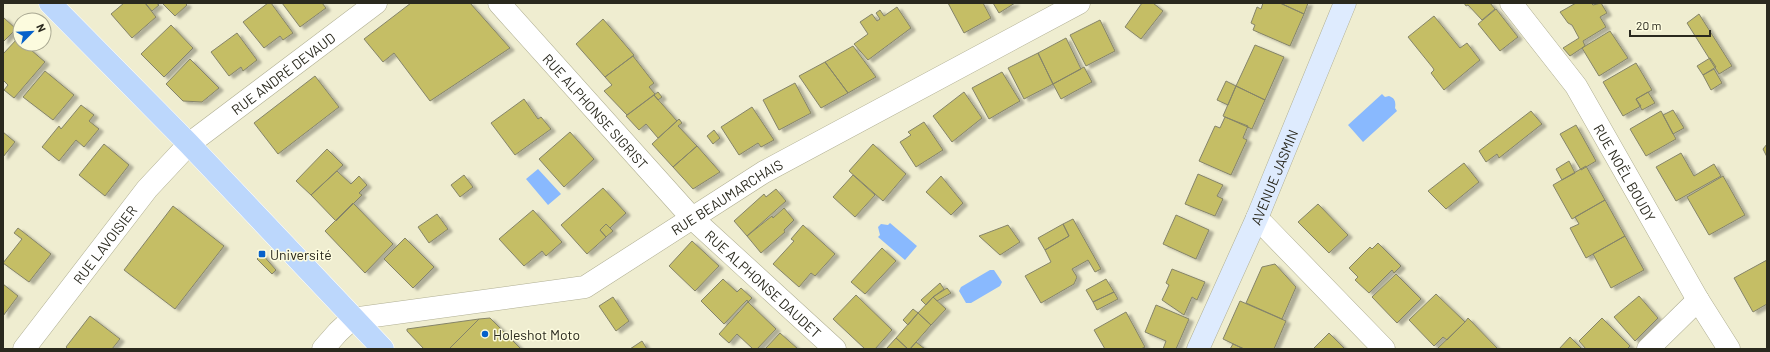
<svg xmlns="http://www.w3.org/2000/svg" width="1770" height="352" viewBox="0 0 1770 352" font-family="Barlow,sans-serif">
<defs>
<filter id="shadow"><feDropShadow dx="4.5" dy="2.5" stdDeviation="1" flood-color="#0004"/></filter>
</defs>
<rect width="100%" height="100%" fill="#efedd0"/>
<path fill="#89b9fe" d="M 1382,94 L 1385,97 L 1389,96 C 1395,98 1396,102 1395,108 L 1397,111 L 1363,142 L 1348,125 Z
M 538,169 L 561,194 L 548,205 L 526,179 Z
M 890,223 L 917,246 L 905,260 L 878,237 L 880,235 L 878,227 L 881,224 L 888,225 Z
M 990,270 L 994,270 L 1002,282 L 1000,286 L 971,303 L 966,303 L 959,291 L 961,287 Z"/>
<path fill="#c5be65" stroke="#858469" filter="url(#shadow)" d="M 124,3 L 145,3 L 156,17 L 132,38 L 111,14 Z
M 145,3 L 156,3 L 159,5 L 152,11 Z
M 162,3 L 185,3 L 187,5 L 175,16 Z
M 268,3 L 271,3 L 293,33 L 283,40 L 280,36 L 264,48 L 243,22 Z
M 282,3 L 322,3 L 326,8 L 300,27 Z
M 411,3 L 470,3 L 510,48 L 430,101 L 394,53 L 383,62 L 364,39 Z
M 948,3 L 983,3 L 991,18 L 964,33 Z
M 993,3 L 1015,3 L 999,13 Z
M 1142,3 L 1153,3 L 1163,11 L 1141,39 L 1125,27 Z
M 1263,3 L 1280,3 L 1304,14 L 1290,46 L 1253,30 L 1255,25 L 1251,23 L 1257,7 L 1261,9 Z
M 1280,3 L 1308,3 L 1304,14 Z
M 1464,3 L 1490,3 L 1495,9 L 1482,20 L 1468,5 L 1466,6 Z
M 1576,3 L 1591,3 L 1593,5 L 1601,3 L 1607,13 L 1600,17 L 1606,27 L 1583,41 L 1585,46 L 1570,56 L 1563,48 L 1579,38 L 1572,25 L 1568,23 L 1560,12 Z
M 897,7 L 911,28 L 868,60 L 854,44 L 868,34 L 860,22 L 872,14 L 877,21 L 880,19 L 876,13 L 880,10 L 884,16 Z
M 1496,9 L 1518,37 L 1500,51 L 1478,24 Z
M 1699,14 L 1732,66 L 1719,74 L 1687,23 Z
M 1434,16 L 1460,48 L 1467,43 L 1480,60 L 1444,90 L 1431,73 L 1434,70 L 1433,68 L 1408,37 Z
M 3,17 L 16,29 L 3,42 Z
M 603,19 L 634,55 L 605,77 L 576,44 Z
M 1100,20 L 1115,51 L 1086,66 L 1070,35 Z
M 171,25 L 193,48 L 164,77 L 141,54 Z
M 1610,31 L 1628,58 L 1599,76 L 1582,48 Z
M 237,33 L 257,60 L 243,71 L 241,67 L 229,76 L 211,52 Z
M 18,38 L 20,44 L 24,44 L 45,62 L 14,98 L 4,90 L 8,85 L 3,80 L 3,54 Z
M 1066,38 L 1081,69 L 1053,84 L 1038,53 Z
M 1255,45 L 1284,57 L 1265,100 L 1236,86 Z
M 853,46 L 876,77 L 848,93 L 825,62 Z
M 1038,53 L 1053,84 L 1024,99 L 1008,68 Z
M 633,56 L 654,83 L 649,87 L 655,94 L 627,115 L 604,91 L 612,85 L 605,77 Z
M 1710,58 L 1716,67 L 1703,75 L 1697,66 Z
M 190,59 L 219,88 L 202,102 L 183,101 L 166,84 Z
M 825,62 L 848,93 L 821,108 L 799,76 Z
M 1636,63 L 1652,90 L 1636,99 L 1641,106 L 1623,116 L 1603,82 Z
M 1084,67 L 1092,82 L 1061,99 L 1053,84 Z
M 1714,69 L 1722,83 L 1711,90 L 1703,75 Z
M 45,71 L 74,95 L 53,120 L 23,97 Z
M 1002,72 L 1020,101 L 989,119 L 972,88 Z
M 315,76 L 339,107 L 278,154 L 254,123 Z
M 1226,81 L 1236,86 L 1228,105 L 1217,100 Z
M 795,83 L 811,113 L 779,130 L 763,100 Z
M 1236,86 L 1265,100 L 1252,129 L 1223,116 Z
M 658,92 L 662,97 L 658,100 L 654,95 Z
M 964,92 L 982,118 L 952,142 L 933,116 Z
M 1648,92 L 1655,103 L 1642,110 L 1636,99 Z
M 654,95 L 677,121 L 658,138 L 646,124 L 639,130 L 626,116 Z
M 524,99 L 538,119 L 541,117 L 551,129 L 515,155 L 491,123 Z
M 81,105 L 94,115 L 89,121 L 99,129 L 84,147 L 76,140 L 59,161 L 42,147 L 59,126 L 61,129 Z
M 752,107 L 774,140 L 761,147 L 758,143 L 739,155 L 721,127 Z
M 1673,110 L 1684,128 L 1673,134 L 1663,115 Z
M 1531,111 L 1542,124 L 1499,158 L 1497,154 L 1486,162 L 1479,151 Z
M 1661,111 L 1676,139 L 1646,156 L 1630,129 Z
M 1225,117 L 1248,126 L 1243,138 L 1247,140 L 1231,175 L 1199,161 L 1215,126 L 1220,128 Z
M 679,119 L 682,123 L 678,126 L 697,146 L 673,167 L 652,144 Z
M 924,122 L 943,150 L 916,167 L 900,142 L 911,135 L 908,132 Z
M 1576,125 L 1596,161 L 1581,170 L 1560,134 Z
M 714,130 L 720,138 L 713,144 L 707,136 Z
M 3,132 L 15,142 L 3,157 Z
M 570,132 L 594,159 L 564,187 L 539,159 Z
M 104,144 L 129,165 L 105,196 L 79,175 Z
M 873,144 L 906,174 L 883,201 L 849,171 Z
M 1767,144 L 1767,157 L 1763,149 Z
M 697,146 L 720,172 L 693,189 L 673,167 Z
M 327,149 L 343,165 L 311,195 L 296,181 Z
M 1681,153 L 1694,176 L 1714,164 L 1721,176 L 1676,201 L 1656,167 Z
M 1569,161 L 1575,173 L 1562,180 L 1556,169 Z
M 1464,163 L 1479,182 L 1446,209 L 1428,191 Z
M 1586,166 L 1605,200 L 1572,219 L 1553,185 Z
M 337,171 L 351,184 L 359,176 L 367,185 L 359,193 L 362,195 L 336,221 L 311,195 Z
M 1198,174 L 1223,185 L 1217,196 L 1223,199 L 1215,216 L 1185,204 Z
M 464,175 L 473,187 L 460,197 L 451,185 Z
M 853,175 L 875,195 L 855,217 L 833,197 Z
M 941,176 L 963,203 L 951,215 L 926,192 Z
M 1723,176 L 1745,215 L 1709,235 L 1687,197 Z
M 603,188 L 626,213 L 610,228 L 606,224 L 600,230 L 606,237 L 587,254 L 561,225 Z
M 776,189 L 786,201 L 747,236 L 734,221 L 764,194 L 766,197 Z
M 1605,200 L 1625,236 L 1586,258 L 1570,228 L 1579,224 L 1575,217 Z
M 353,203 L 393,244 L 365,273 L 325,231 Z
M 1318,204 L 1348,235 L 1329,253 L 1298,222 Z
M 173,206 L 224,246 L 175,309 L 124,270 Z
M 784,208 L 794,220 L 784,230 L 785,232 L 761,253 L 747,236 L 772,216 L 773,218 Z
M 533,210 L 562,242 L 546,256 L 542,251 L 524,266 L 499,239 Z
M 437,214 L 448,229 L 429,243 L 418,227 Z
M 1176,215 L 1209,230 L 1196,259 L 1163,244 Z
M 1073,219 L 1101,269 L 1095,272 L 1088,260 L 1072,269 L 1077,277 L 1074,284 L 1041,303 L 1025,276 L 1051,262 L 1045,250 L 1069,236 L 1063,224 Z
M 606,224 L 613,231 L 606,237 L 600,230 Z
M 1063,224 L 1069,236 L 1045,250 L 1038,238 Z
M 803,225 L 835,254 L 815,276 L 811,273 L 799,287 L 773,264 L 794,241 L 791,239 Z
M 1008,225 L 1020,242 L 1000,255 L 979,236 Z
M 18,228 L 51,254 L 29,282 L 3,263 L 22,239 L 14,233 Z
M 1625,236 L 1644,270 L 1611,288 L 1593,254 Z
M 405,238 L 434,267 L 413,288 L 384,259 Z
M 692,241 L 719,266 L 695,291 L 669,266 Z
M 1378,243 L 1401,266 L 1394,273 L 1392,270 L 1369,293 L 1355,280 L 1358,277 L 1349,268 L 1370,247 L 1372,249 Z
M 882,248 L 896,261 L 865,294 L 851,282 Z
M 262,254 L 276,270 L 272,274 L 257,259 Z
M 1767,260 L 1767,304 L 1753,312 L 1734,278 Z
M 1275,264 L 1296,287 L 1282,319 L 1246,303 L 1262,267 Z
M 1172,269 L 1205,282 L 1197,300 L 1192,297 L 1184,315 L 1162,300 L 1169,285 L 1166,283 Z
M 1396,274 L 1421,299 L 1397,323 L 1372,297 Z
M 723,279 L 737,292 L 741,288 L 752,298 L 748,302 L 747,300 L 724,324 L 701,301 Z
M 1106,279 L 1114,292 L 1093,302 L 1086,290 Z
M 940,283 L 944,289 L 933,297 L 926,305 L 921,300 Z
M 3,284 L 18,296 L 3,316 Z
M 947,288 L 951,293 L 937,301 L 933,297 Z
M 1114,292 L 1118,299 L 1097,310 L 1093,302 Z
M 1436,294 L 1465,322 L 1447,340 L 1443,337 L 1434,346 L 1409,320 Z
M 856,295 L 892,330 L 875,349 L 865,349 L 833,319 Z
M 1639,296 L 1658,318 L 1635,341 L 1614,317 Z
M 613,297 L 629,321 L 616,331 L 599,306 Z
M 933,297 L 946,309 L 931,325 L 918,313 Z
M 1240,301 L 1286,321 L 1274,349 L 1244,349 L 1223,339 Z
M 748,302 L 776,329 L 757,349 L 753,349 L 737,334 L 729,343 L 719,334 Z
M 1156,305 L 1189,319 L 1176,349 L 1163,349 L 1166,341 L 1145,332 Z
M 913,309 L 918,313 L 908,325 L 903,320 Z
M 1126,312 L 1145,347 L 1141,349 L 1105,349 L 1094,330 Z
M 918,313 L 931,325 L 910,349 L 908,349 L 896,338 Z
M 90,316 L 120,339 L 112,349 L 68,349 L 66,347 Z
M 490,318 L 521,349 L 449,349 L 479,319 Z
M 1468,318 L 1498,349 L 1437,349 L 1465,322 Z
M 1602,318 L 1630,346 L 1627,349 L 1586,349 L 1579,341 Z
M 479,319 L 449,349 L 424,349 L 407,331 L 407,329 Z
M 780,333 L 798,349 L 765,349 Z
M 1329,333 L 1345,349 L 1313,349 Z
M 1570,337 L 1582,349 L 1559,349 Z
M 896,338 L 908,349 L 886,349 Z
M 642,341 L 647,349 L 630,349 Z
M 916,342 L 925,349 L 910,349 Z
M 1233,344 L 1244,349 L 1230,349 Z"/>
<g fill="none" stroke-linecap="round" stroke-linejoin="round">
<g stroke="#b0af93" stroke-width="23">
<g id="street">
<path id="s1" d="M 499,3 L 692,218 L 835,349"/>
<path id="s2" d="M 1511,3 L 1576,86 L 1698,300 L 1729,349"/>
<path d="M 1257,218 L 1384,349"/>
<path id="s3" d="M 24,349 L 147,189 L 189,144 L 376,3"/>
<path id="s4" d="M 323,349 L 338,332 L 352,319 L 585,287 L 764,172 L 1079,3"/>
<path d="M 1648,349 L 1698,300"/>
</g>
</g>
<g stroke="#b0af93" stroke-width="23">
<g id="secondary">
<path id="s5" d="M 1198,349 L 1257,218 L 1345,3"/>
</g>
</g>
<g stroke="#fff" stroke-width="23">
<path id="primary" d="M 50,3 L 189,144 L 383,349"/>
</g>
<use href="#street" stroke="#fff" stroke-width="22"/>
<use href="#secondary" stroke="#deebfe" stroke-width="22"/>
<use href="#primary" stroke="#bcd7fc" stroke-width="22"/>
</g>
<g fill="#0661ca" stroke="#fcfbde" stroke-width="1.5">
<rect x="258" y="250" width="8" height="8" rx="2"/>
<circle cx="485" cy="334" r="4"/>
</g>
<g text-anchor="middle" dominant-baseline="central" stroke-width="3" stroke-linejoin="round" paint-order="stroke">
<g font-size="14" fill="#2a291e" stroke="#fcfbde">
<text stroke="none"><textPath href="#s3" startOffset="381">RUE ANDRÉ DEVAUD</textPath></text>
<text stroke="none"><textPath href="#s1" startOffset="145">RUE ALPHONSE SIGRIST</textPath></text>
<text stroke="none"><textPath href="#s2" startOffset="205">RUE NOËL BOUDY</textPath></text>
<text stroke="none"><textPath href="#s5" startOffset="188">AVENUE JASMIN</textPath></text>
<text stroke="none"><textPath href="#s4" startOffset="445">RUE BEAUMARCHAIS</textPath></text>
<text stroke="none"><textPath href="#s3" startOffset="132">RUE LAVOISIER</textPath></text>
<text stroke="none"><textPath href="#s1" startOffset="386">RUE ALPHONSE DAUDET</textPath></text>
</g>
<g font-size="14" fill="#2a291e" stroke="#fcfbde" text-anchor="start">
<text x="270" y="254">Université</text>
<text x="493" y="334">Holeshot Moto</text>
</g>
</g>
<rect width="1770" height="352" fill="none" stroke="#2a291e" stroke-width="8"/>
<g transform="translate(32 32) rotate(66)"><circle r="19" fill="#fcfbde" stroke="#a8a791"/>
<path d="M0-3L7 15L0 10L-7 15Z" fill="#0661ca"/>
<text y="-6" font-size="11" font-weight="bold" text-anchor="middle" fill="#2a291e">N</text>
</g>
<path d="M1630 30v6h80v-6" fill="none" stroke="#2a291e" stroke-width="2"/>
<text x="1636" y="30" font-size="12" fill="#2a291e" stroke="#fcfbde" stroke-width="3" paint-order="stroke">20 m</text>
</svg>
